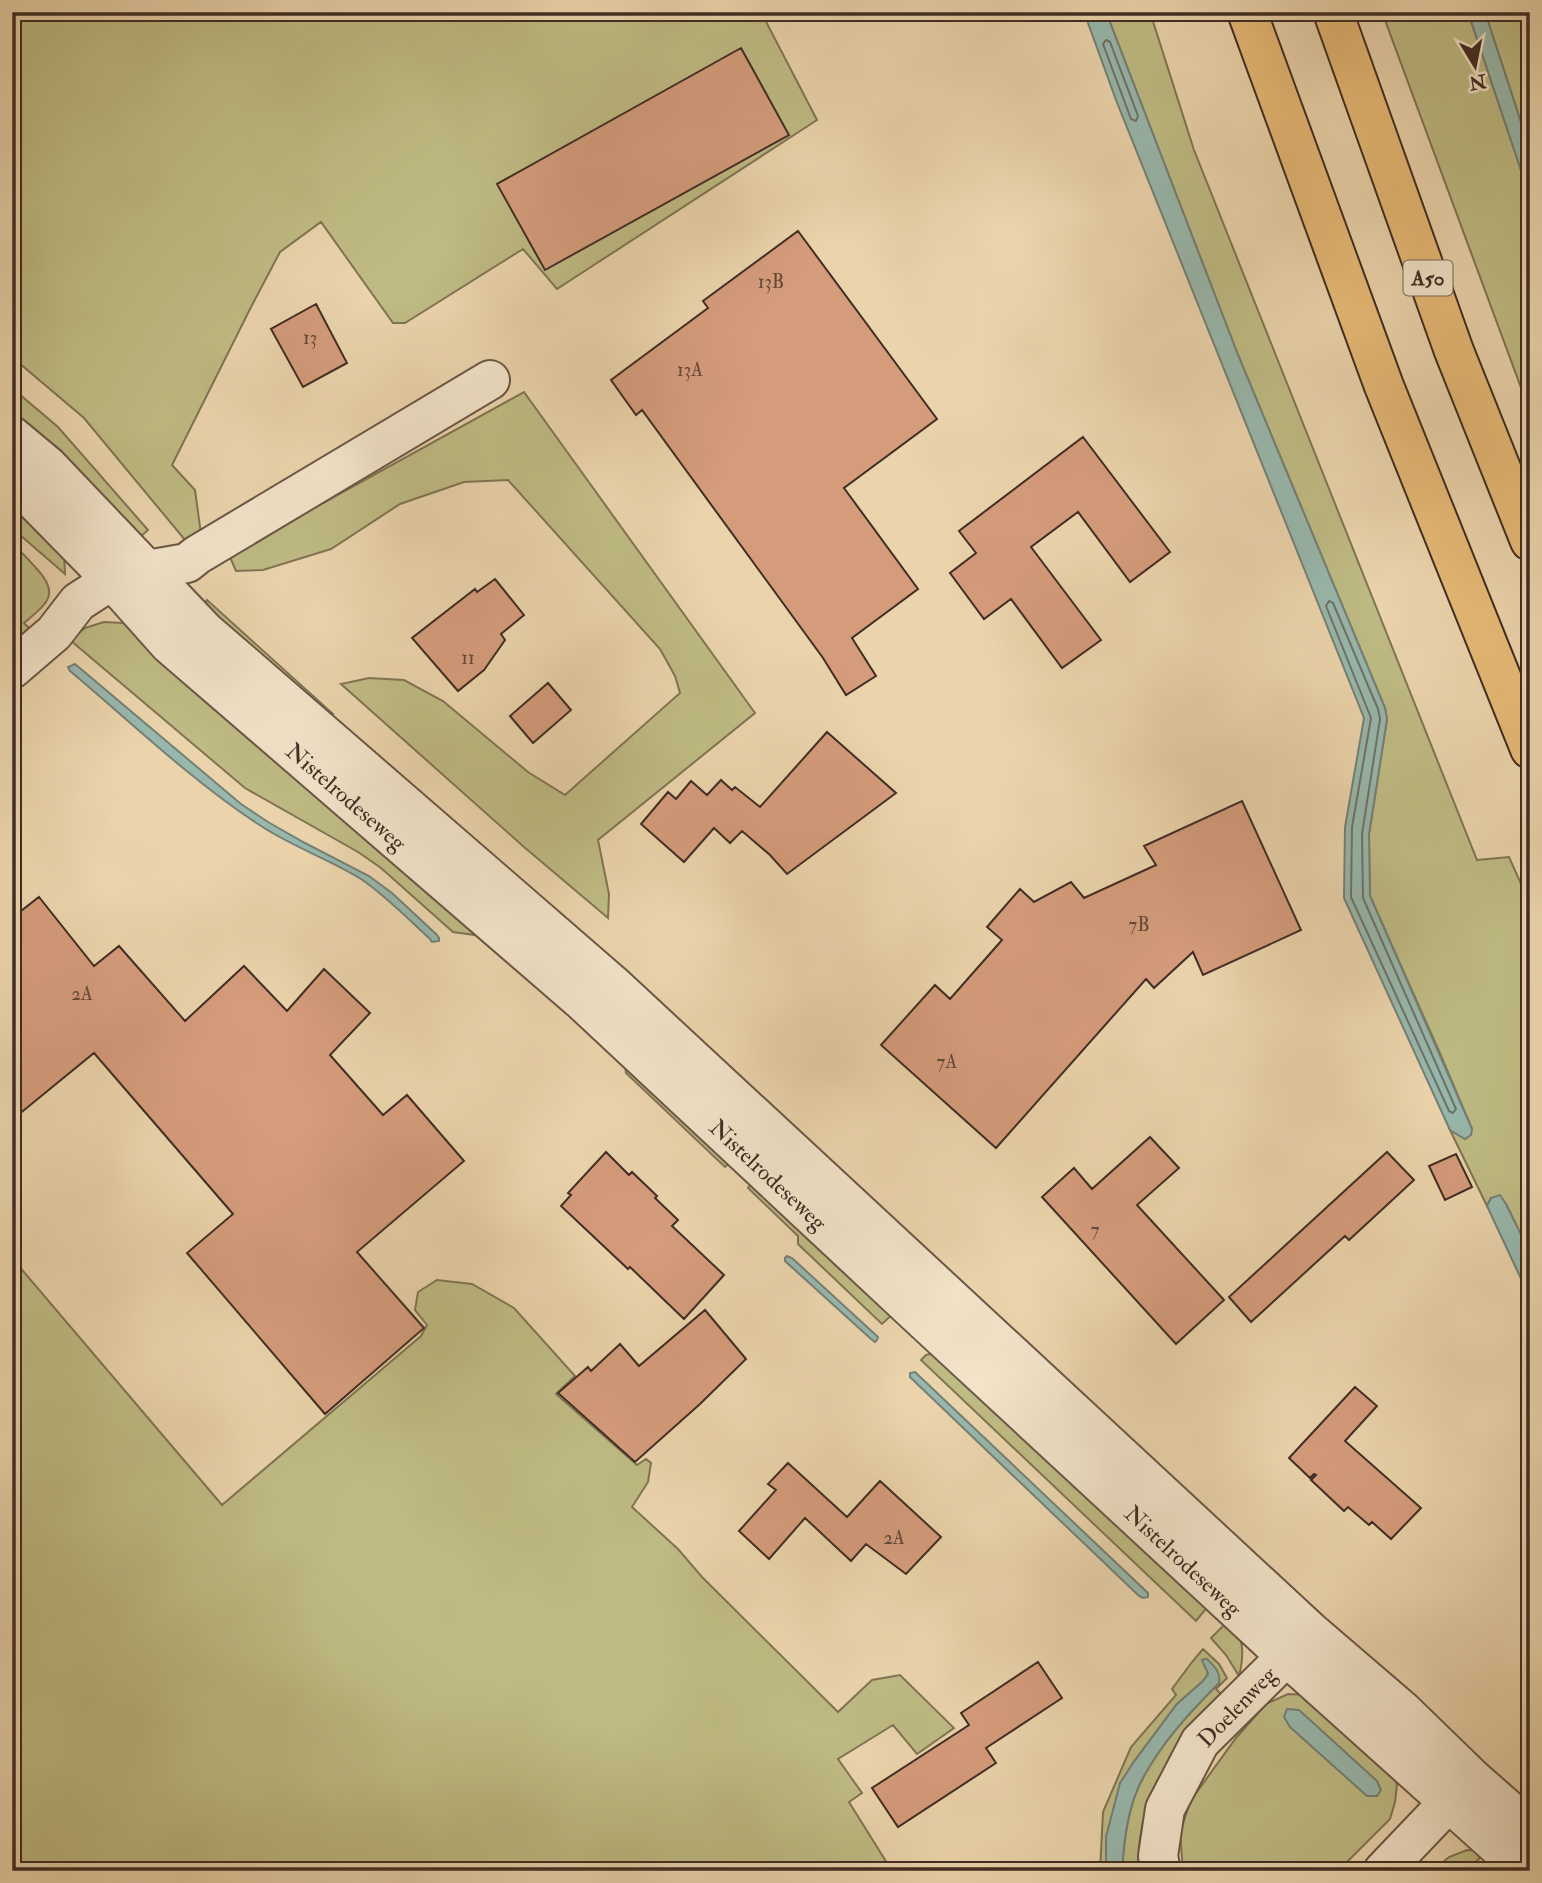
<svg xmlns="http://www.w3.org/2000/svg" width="1542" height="1883" viewBox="0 0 1542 1883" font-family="'IM FELL Double Pica',serif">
<rect width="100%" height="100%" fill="#ebd4ac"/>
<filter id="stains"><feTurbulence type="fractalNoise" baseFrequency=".00286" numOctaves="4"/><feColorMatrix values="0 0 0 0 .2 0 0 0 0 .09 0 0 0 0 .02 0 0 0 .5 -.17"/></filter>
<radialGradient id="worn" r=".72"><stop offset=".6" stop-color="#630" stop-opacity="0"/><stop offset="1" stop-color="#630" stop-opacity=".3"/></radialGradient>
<path fill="#bfbb84" stroke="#807454" stroke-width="2" d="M 12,12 L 761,12 L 817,120 L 557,289 L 523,249 L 405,323 L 393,323 L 321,222 L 280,252 L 251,307 L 172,465 L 195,490 L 201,534 L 185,540 L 84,418 L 12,357 Z
M 1106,12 L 1150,12 L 1194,150 L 1477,860 L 1509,857 L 1530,904 L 1530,1253 L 1506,1204 L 1491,1198 L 1487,1206 L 1450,1130 L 1465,1139 L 1472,1129 L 1439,1051 L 1370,896 L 1369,834 L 1387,719 L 1385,708 L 1238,355 Z
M 1382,12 L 1468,12 L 1530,197 L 1530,412 Z
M 1485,12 L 1530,12 L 1530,150 L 1526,138 Z
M 12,388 L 58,427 L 148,530 L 137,540 L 12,418 Z
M 524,392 L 755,713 L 598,840 L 609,894 L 608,918 L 524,847 L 341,684 L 369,678 L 404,680 L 443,701 L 528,772 L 565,795 L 680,693 L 675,676 L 660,649 L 508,480 L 464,482 L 400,504 L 331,549 L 263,570 L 236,571 L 229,555 Z
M 12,494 L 64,554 L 65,574 L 12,528 Z
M 12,544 C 21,551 29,560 37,569 C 61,595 46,604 24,623 L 32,631 L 12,648 Z
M 207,600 L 333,714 L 324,722 L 200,609 Z
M 104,622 L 123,623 L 141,631 L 489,937 L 453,932 L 381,868 L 358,852 L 245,788 L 70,640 L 85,628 Z
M 624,1056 L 733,1160 L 725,1167 L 626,1073 Z
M 754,1180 L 896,1311 L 882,1324 L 798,1244 L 798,1236 L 748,1188 Z
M 12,1258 L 222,1505 L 421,1336 L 427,1325 L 415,1310 L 418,1292 L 437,1280 L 472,1284 L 514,1308 L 575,1376 L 556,1394 L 637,1465 L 646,1459 L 651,1463 L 648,1482 L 632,1507 L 678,1549 L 702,1577 L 838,1712 L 872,1680 L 900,1675 L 954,1728 L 917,1754 L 893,1725 L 838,1759 L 862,1793 L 849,1802 L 892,1871 L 12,1871 Z
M 940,1352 L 1213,1600 L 1196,1621 L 921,1360 L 926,1355 Z
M 1231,1618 C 1243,1637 1245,1653 1239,1676 L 1226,1655 L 1211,1638 Z
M 1203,1649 L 1219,1664 L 1227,1678 L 1216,1689 L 1224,1697 C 1207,1717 1184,1737 1171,1758 C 1149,1791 1136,1832 1139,1871 L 1122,1871 C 1124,1839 1128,1804 1144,1776 C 1163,1741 1191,1711 1219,1683 L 1206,1667 L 1208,1674 L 1203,1681 L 1177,1704 L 1133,1763 L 1106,1837 L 1106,1871 L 1100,1871 L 1103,1812 L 1131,1747 L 1176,1695 L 1172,1689 L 1192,1662 Z
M 1288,1694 L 1307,1695 L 1392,1767 L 1397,1785 L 1395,1802 L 1390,1819 L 1338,1871 L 1183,1871 L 1180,1832 L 1191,1800 L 1236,1738 L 1266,1704 Z
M 1467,1850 L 1486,1851 L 1468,1871 L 1432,1871 L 1449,1857 Z"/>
<path fill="#98b8ad" stroke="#758076" stroke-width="2" d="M 1084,12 L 1106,12 L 1238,355 L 1385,708 L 1387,719 L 1369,834 L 1370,896 L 1465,1113 L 1472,1129 L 1471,1135 L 1465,1139 L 1450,1130 L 1344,898 L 1345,827 L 1364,718 L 1116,100 Z
M 1468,12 L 1485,12 L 1530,150 L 1530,197 Z
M 75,664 L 241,804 L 268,822 L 305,843 L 369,876 L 392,893 L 437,935 L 439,938 L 439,941 L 432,942 L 430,939 C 407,918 386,896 361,879 C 329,859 293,847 261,826 C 193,782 132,723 70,671 L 68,667 Z
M 1500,1195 L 1506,1204 L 1530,1253 L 1530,1298 L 1487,1206 L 1491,1198 Z
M 787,1256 L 792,1258 L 878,1337 L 877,1340 L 875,1342 L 871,1339 L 785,1261 L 785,1258 Z
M 915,1372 L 1148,1593 L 1148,1597 L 1143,1598 L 1139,1596 L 910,1377 L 910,1373 Z
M 1205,1659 L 1207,1659 C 1214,1666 1221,1672 1219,1683 C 1191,1711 1163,1741 1144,1776 C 1128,1804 1124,1839 1122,1871 L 1106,1871 L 1106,1837 L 1120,1783 L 1133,1763 L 1177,1704 L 1203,1681 L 1208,1674 C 1207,1669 1203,1665 1202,1660 Z
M 1287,1709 L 1299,1710 L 1377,1781 L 1381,1790 L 1377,1796 L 1367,1796 L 1290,1727 L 1284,1717 Z"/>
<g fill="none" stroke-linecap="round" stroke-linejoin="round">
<path stroke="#6c7268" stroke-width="2" d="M 1106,40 L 1110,42 L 1138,116 L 1136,121 L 1131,119 L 1103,44 Z
M 1329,601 L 1333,603 L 1378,709 L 1380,719 L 1362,834 L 1363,898 L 1456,1109 L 1453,1113 L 1449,1111 L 1351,897 L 1352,827 L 1371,718 L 1326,606 Z"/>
</g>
<path fill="#d59c7c" stroke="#402d24" stroke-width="2" d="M 741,48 L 789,135 L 545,270 L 497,184 Z
M 798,231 L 937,419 L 844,488 L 918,589 L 852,638 L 876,676 L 846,695 L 823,658 L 642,410 L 636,415 L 611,380 L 708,308 L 703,301 Z
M 316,304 L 347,363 L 303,387 L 271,329 Z
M 1083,437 L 1170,552 L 1130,582 L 1078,512 L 1031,547 L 1101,640 L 1062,668 L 1011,599 L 984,619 L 950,573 L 976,553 L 959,531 Z
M 495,579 L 524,615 L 501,634 L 505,640 L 484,670 L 458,691 L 412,638 L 475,589 L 477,592 Z
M 548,683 L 571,710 L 533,743 L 510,716 Z
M 827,732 L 896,793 L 787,874 L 770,855 L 742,831 L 730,843 L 714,828 L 684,862 L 641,824 L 668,792 L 676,799 L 691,781 L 707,795 L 721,780 L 732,790 L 735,787 L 760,807 Z
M 1242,801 L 1301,930 L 1203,975 L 1193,952 L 1154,988 L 1146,979 L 996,1148 L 881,1045 L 935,985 L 950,999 L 1002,940 L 987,927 L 1020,889 L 1034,902 L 1071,882 L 1084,898 L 1156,865 L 1144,846 Z
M 39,897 L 94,966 L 119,946 L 185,1021 L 244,966 L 287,1011 L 324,969 L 370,1013 L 330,1055 L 383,1115 L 407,1095 L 464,1161 L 357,1252 L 424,1328 L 325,1414 L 187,1253 L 233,1214 L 94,1053 L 12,1120 L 12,918 Z
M 1150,1137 L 1179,1168 L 1137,1205 L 1224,1300 L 1176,1344 L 1042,1197 L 1074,1168 L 1092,1189 Z
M 606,1152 L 629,1175 L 632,1172 L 657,1196 L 655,1198 L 678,1220 L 672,1226 L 724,1275 L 684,1319 L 630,1267 L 628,1269 L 561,1206 L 571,1195 L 568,1193 Z
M 1387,1152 L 1414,1180 L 1349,1240 L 1345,1236 L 1251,1322 L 1229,1297 Z
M 1456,1154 L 1472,1187 L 1445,1200 L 1429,1166 Z
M 705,1310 L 746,1359 L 700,1404 L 635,1462 L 558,1393 L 588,1367 L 591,1371 L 620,1344 L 639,1366 Z
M 1355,1387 L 1377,1406 L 1345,1441 L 1421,1508 L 1391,1539 L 1372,1522 L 1369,1525 L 1348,1507 L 1344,1511 L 1311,1480 L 1316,1475 L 1314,1474 L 1310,1478 L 1289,1458 Z
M 788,1463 L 847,1517 L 880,1481 L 941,1537 L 906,1574 L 866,1544 L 851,1561 L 805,1518 L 769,1559 L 739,1531 L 776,1490 L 768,1484 Z
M 1038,1662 L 1062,1698 L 986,1748 L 996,1763 L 898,1827 L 872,1788 L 969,1725 L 961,1713 Z"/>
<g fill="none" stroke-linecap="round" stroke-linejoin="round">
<g stroke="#6b5746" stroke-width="42">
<path id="minor" d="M 12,436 L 48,466 L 205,631 L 611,983 L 1311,1632 L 1403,1711 L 1472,1778 L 1530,1829
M 12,478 L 112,580 L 169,644 L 581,1000 L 918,1315 L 1286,1656 L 1503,1851 L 1530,1866
M 12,669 L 54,633 L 78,602 L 112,580 L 147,570 L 187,563 L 197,555 L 490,380
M 1161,1871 L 1158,1856 L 1165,1809 L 1200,1742 L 1304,1639
M 1383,1871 L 1466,1784"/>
</g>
<g stroke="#402d24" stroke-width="42">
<path id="highway" d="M 1247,12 L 1384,386 L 1530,749
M 1333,12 L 1454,351 L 1530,541"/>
</g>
<use href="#minor" stroke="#f2e3c9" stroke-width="38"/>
<use href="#highway" stroke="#e6ba76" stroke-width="38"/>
</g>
<g text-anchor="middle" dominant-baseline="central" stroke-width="6" stroke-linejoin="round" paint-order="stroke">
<g font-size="19" fill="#65493a">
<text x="771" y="282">13B</text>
<text x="310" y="338">13</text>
<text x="690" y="370">13A</text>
<text x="468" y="658">11</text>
<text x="1139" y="925">7B</text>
<text x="82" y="994">2A</text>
<text x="947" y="1062">7A</text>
<text x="1095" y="1230">7</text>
<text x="894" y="1538">2A</text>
</g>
<rect fill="#f2e3c9" stroke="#756456" stroke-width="2" x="1403.5" y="260.5" width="49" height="35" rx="5"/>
<g font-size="21" font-weight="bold" fill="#402d24">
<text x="1428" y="278">A50</text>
</g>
<g font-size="23" fill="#402d24" stroke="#f2e3c9">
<text transform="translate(346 797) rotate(41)">Nistelrodeseweg</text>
<text transform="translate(768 1175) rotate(43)">Nistelrodeseweg</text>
<text transform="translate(1183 1561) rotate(43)">Nistelrodeseweg</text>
<text transform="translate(1237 1707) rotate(-46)">Doelenweg</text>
</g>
</g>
<rect width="1542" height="1883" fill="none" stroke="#ebd4ac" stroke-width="42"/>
<rect x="14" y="14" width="1514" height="1855" fill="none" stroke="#402d24" stroke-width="3.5"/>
<rect x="21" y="21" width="1500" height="1841" fill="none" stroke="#402d24" stroke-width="2"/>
<g transform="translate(1475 66) rotate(170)" stroke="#f2e3c9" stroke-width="5" paint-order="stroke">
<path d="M0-5L12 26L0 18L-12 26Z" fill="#402d24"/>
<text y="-10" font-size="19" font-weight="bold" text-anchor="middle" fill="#402d24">N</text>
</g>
<rect width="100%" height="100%" filter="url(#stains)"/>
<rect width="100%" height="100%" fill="url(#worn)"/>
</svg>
